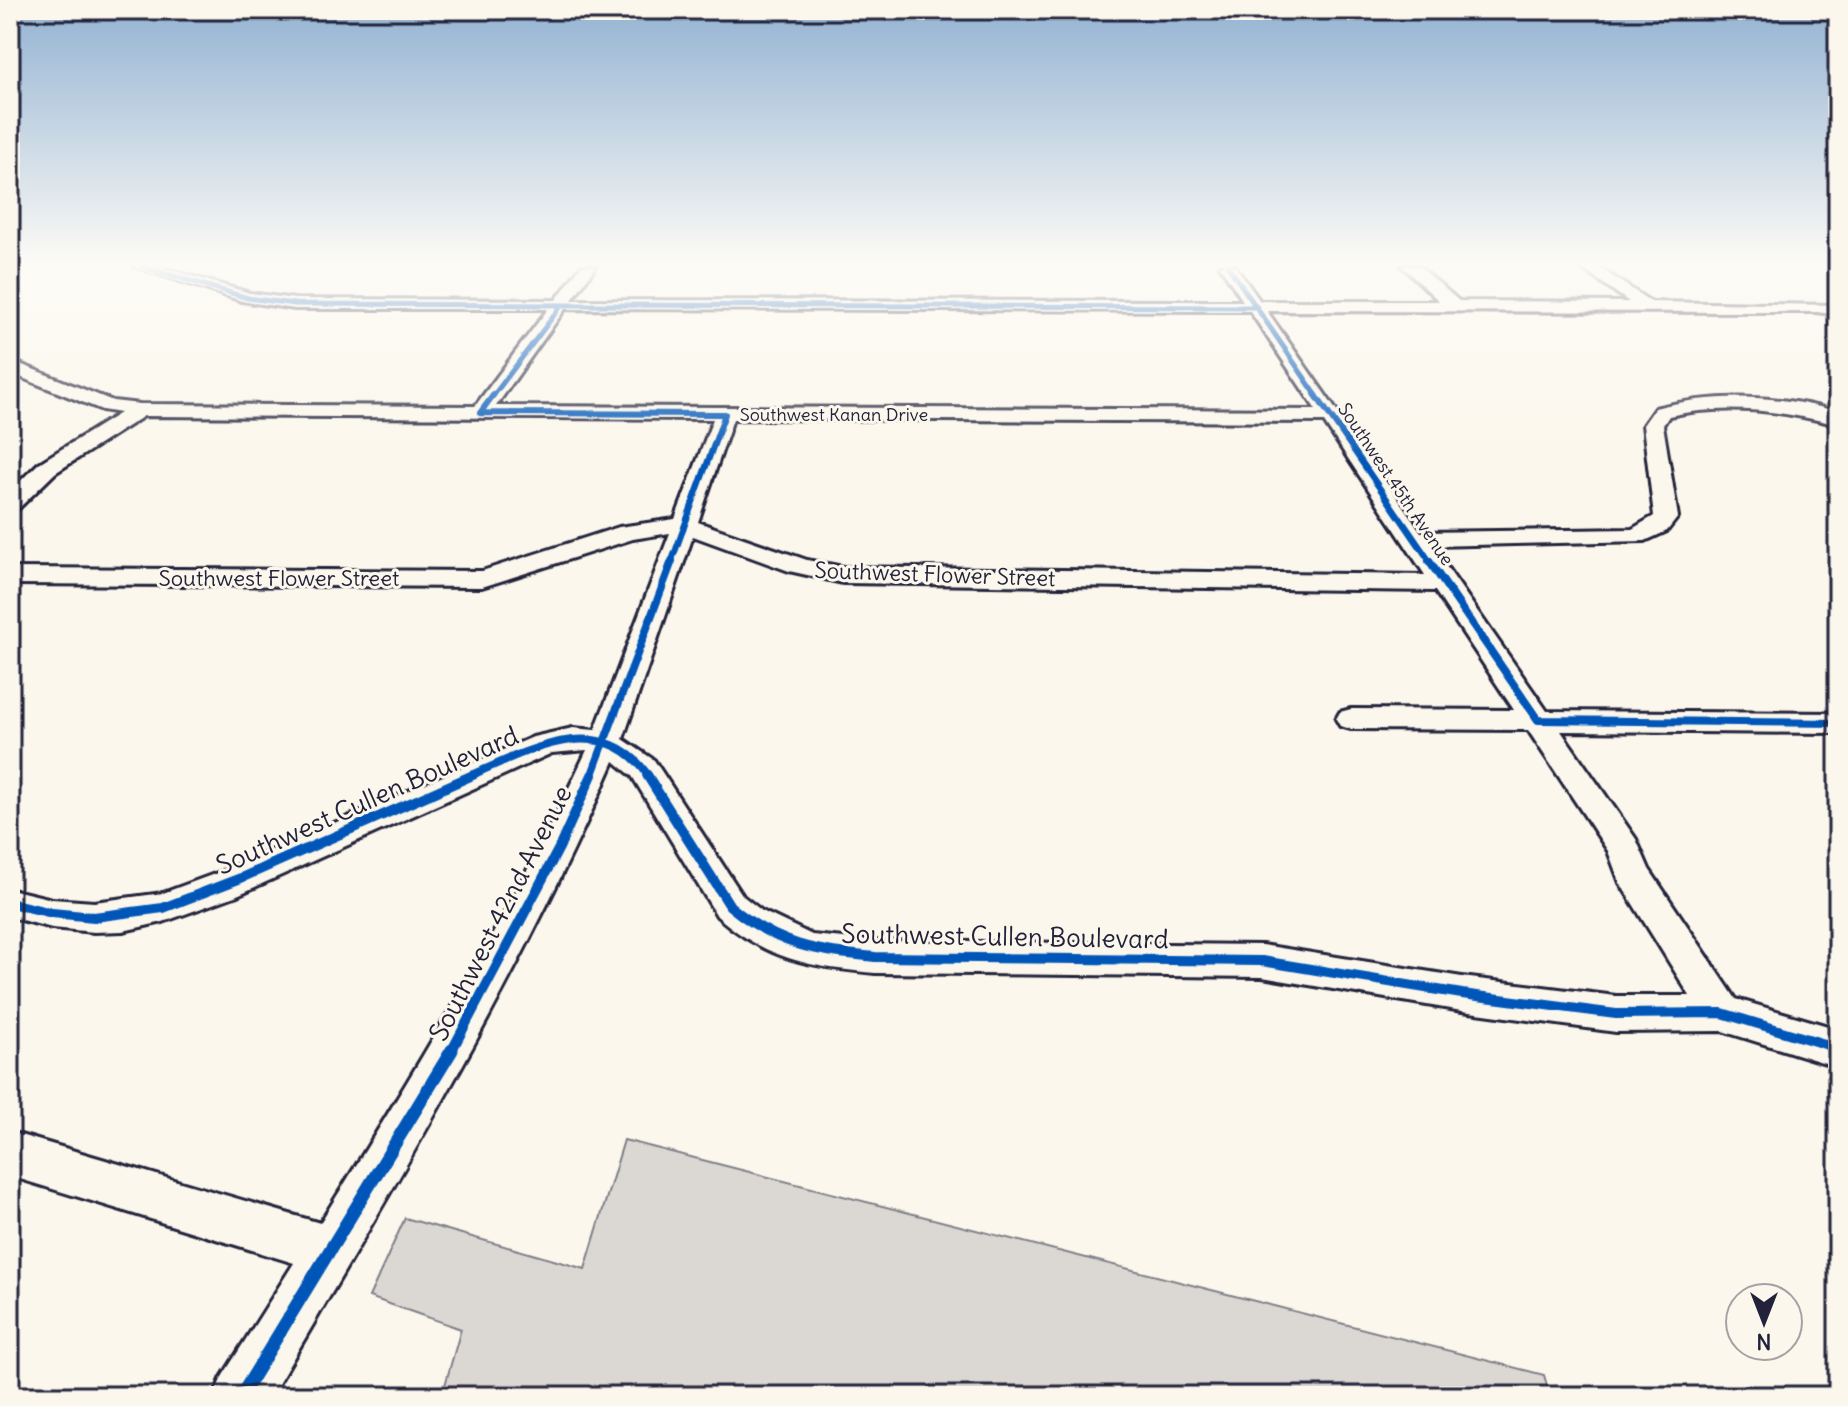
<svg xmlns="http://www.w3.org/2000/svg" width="1848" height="1406" viewBox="0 0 1848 1406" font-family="Delius,sans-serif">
<rect width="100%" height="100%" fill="#fbf7ec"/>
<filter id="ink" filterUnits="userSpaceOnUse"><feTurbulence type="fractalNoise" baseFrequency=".0125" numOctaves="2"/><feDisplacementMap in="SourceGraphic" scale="16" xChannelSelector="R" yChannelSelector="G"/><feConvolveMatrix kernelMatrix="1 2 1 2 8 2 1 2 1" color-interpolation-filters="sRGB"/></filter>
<g filter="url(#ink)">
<path fill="#dbd8d3" stroke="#7e7d87" stroke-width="2" d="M 624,1140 L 1544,1375 L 1550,1396 L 442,1396 L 461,1329 L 369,1297 L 405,1218 L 585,1269 Z"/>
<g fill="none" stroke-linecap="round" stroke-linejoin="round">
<g stroke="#22223b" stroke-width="6">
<path id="minor" d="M 133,266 L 156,266 L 250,293 L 295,299 L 556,300 L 581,266 L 596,266 L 572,300 L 1243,301 L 1220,266 L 1235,266 L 1260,301 L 1439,301 L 1402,266 L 1419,266 L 1459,301 L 1629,302 L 1579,266 L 1597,266 L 1651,302 L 1838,305 L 1838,315 L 1817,312 L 1267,311 L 1421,532 L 1632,529 L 1654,516 L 1643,425 L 1655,408 C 1714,393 1779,394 1838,412 L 1838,425 C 1783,411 1726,403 1669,416 L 1663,425 L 1678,517 L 1667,531 L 1645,541 L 1432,546 L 1547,711 L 1838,713 L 1838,733 L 1561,731 L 1636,839 L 1649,869 L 1736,999 L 1838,1029 L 1838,1067 L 1722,1031 L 1616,1032 L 1462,1011 L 1262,977 L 875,973 C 811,967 767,960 717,916 L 632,776 L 614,761 C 518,983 393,1188 271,1396 L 214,1396 L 222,1377 L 294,1263 L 10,1176 L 10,1132 L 320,1223 C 417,1069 510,915 587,750 L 552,753 L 235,896 L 163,922 L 123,931 L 94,932 L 52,928 L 10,917 L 10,889 L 52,899 L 94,902 L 163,893 L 228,869 L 533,737 L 573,728 L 595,730 L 670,533 L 633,539 L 482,587 L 10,584 L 10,568 L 482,571 L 619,527 L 675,519 L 713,419 L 144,416 L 55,473 L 18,509 L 10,511 L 10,491 L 39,463 L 120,413 L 102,410 L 10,373 L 10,360 L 113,401 L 140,404 L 475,406 L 548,309 L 295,309 L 242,301 ZM 565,309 L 1250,311 L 1316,410 L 496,406 ZM 733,419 L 1324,422 L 1425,575 L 843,567 L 807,560 L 698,522 ZM 693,536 L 789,571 L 843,583 L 1435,591 L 1514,710 L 1351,709 L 1340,712 L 1336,719 L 1340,726 L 1351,729 L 1528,730 L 1608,851 L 1620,883 L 1690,996 L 1616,996 L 1462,977 L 1262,945 L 875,941 L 812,935 L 762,911 L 743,896 L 654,760 L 623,739 Z"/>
</g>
<use href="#minor" fill="#fbf7ec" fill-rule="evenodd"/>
<g stroke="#fbf7ec" stroke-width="8">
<path id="cycleway-far4" d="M 140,266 L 248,298 L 295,304 L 1257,307
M 1228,266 L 1317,396
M 493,396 L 561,306"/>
</g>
<g stroke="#fbf7ec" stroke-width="10">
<path id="cycleway-far3" d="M 1315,394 L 1431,563
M 480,413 L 494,394
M 480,413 L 725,414 L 671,563"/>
</g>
<g stroke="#fbf7ec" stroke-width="13">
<path id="cycleway-far2" d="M 1429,561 L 1538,720 L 1838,723
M 468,777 C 524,752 604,707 649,777
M 591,777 L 672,561"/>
</g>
<g stroke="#fbf7ec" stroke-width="15">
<path id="cycleway-far1" d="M 647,775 L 730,906 C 778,946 815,951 875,957 L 1262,961 L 1462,994 L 1616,1014 L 1722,1013 L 1838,1048
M 10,903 L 52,913 L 94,917 L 163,908 L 241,878 L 473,775
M 451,1052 L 559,848 L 592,775"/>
</g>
<g stroke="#fbf7ec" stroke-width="18">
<path id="cycleway" d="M 241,1396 L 452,1050"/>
</g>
<use href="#cycleway-far4" stroke="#0057b8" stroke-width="5"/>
<use href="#cycleway-far3" stroke="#0057b8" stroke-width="6"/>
<use href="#cycleway-far2" stroke="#0057b8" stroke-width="8"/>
<use href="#cycleway-far1" stroke="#0057b8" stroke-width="10"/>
<use href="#cycleway" stroke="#0057b8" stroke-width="13"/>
</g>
</g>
<linearGradient id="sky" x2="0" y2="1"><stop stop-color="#92b2d2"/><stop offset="0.57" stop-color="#fdfbf6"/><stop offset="1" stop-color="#fdfbf6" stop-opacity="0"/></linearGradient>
<rect width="1848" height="463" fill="url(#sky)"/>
<g text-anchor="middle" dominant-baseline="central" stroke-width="6" stroke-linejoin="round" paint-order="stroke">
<g font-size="18" fill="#22223b" stroke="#fbf7ec">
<text x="834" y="414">Southwest Kanan Drive</text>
<text transform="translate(1396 484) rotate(56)">Southwest 45th Avenue</text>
</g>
<g font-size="22" fill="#22223b" stroke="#fbf7ec">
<text transform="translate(935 574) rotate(2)">Southwest Flower Street</text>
<text x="279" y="578">Southwest Flower Street</text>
</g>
<g font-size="26" fill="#22223b" stroke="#fbf7ec">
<text transform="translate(367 800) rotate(-24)">Southwest Cullen Boulevard</text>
<text transform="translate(500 913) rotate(-63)">Southwest 42nd Avenue</text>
<text transform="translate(1005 936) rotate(1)">Southwest Cullen Boulevard</text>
</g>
</g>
<rect width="1848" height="1406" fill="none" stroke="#fbf7ec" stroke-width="40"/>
<rect x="20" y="20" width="1808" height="1366" fill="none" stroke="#22223b" stroke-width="3" filter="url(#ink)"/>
<g transform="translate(1764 1322) rotate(180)"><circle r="38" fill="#fbf7ec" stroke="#a4a2a5" stroke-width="2"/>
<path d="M0-6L14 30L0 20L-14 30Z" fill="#22223b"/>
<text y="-12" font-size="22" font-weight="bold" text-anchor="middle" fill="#22223b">N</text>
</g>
</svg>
